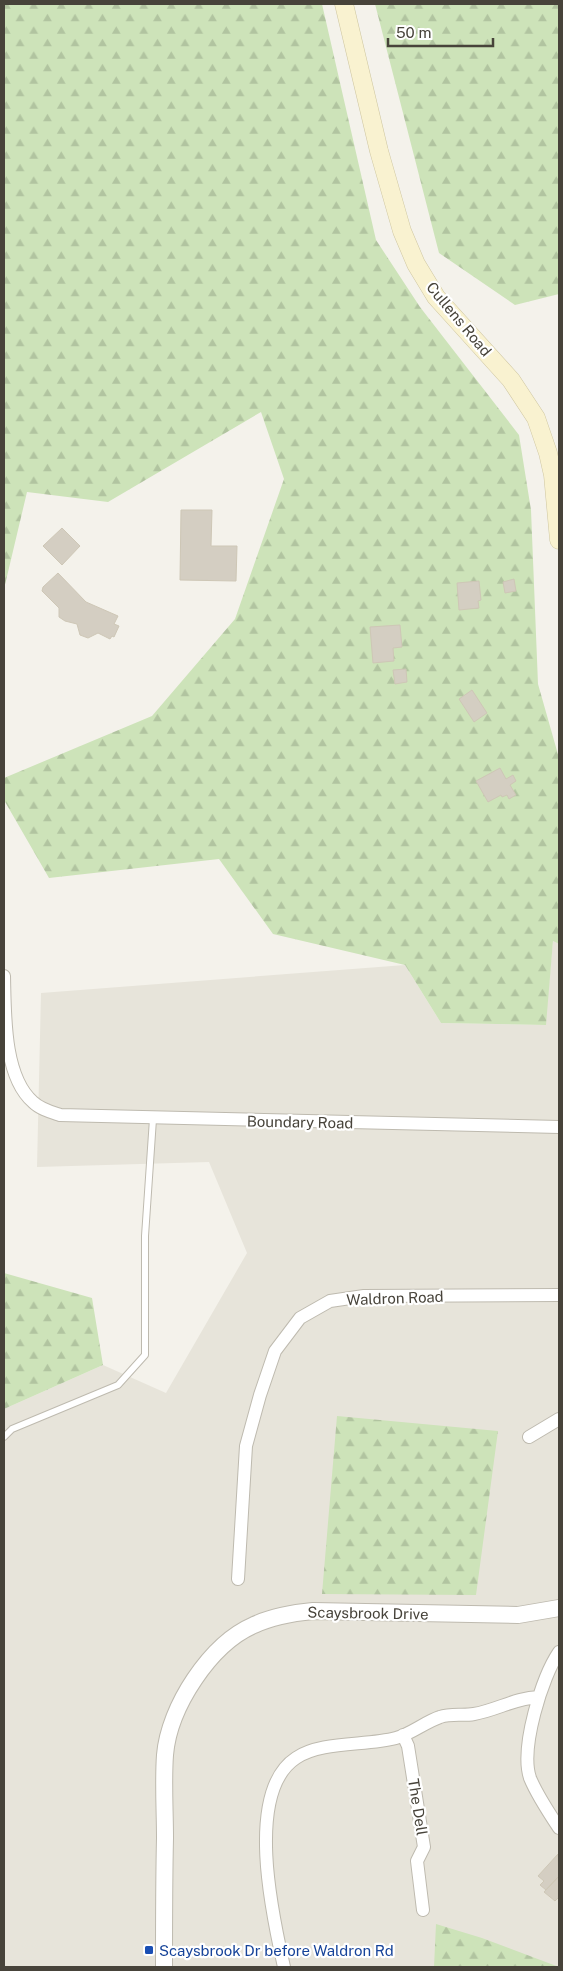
<svg xmlns="http://www.w3.org/2000/svg" width="563" height="1971" viewBox="0 0 563 1971" font-family="'Public Sans',sans-serif">
<defs>
<pattern id="forest-firs" width="22" height="20" patternUnits="userSpaceOnUse" patternTransform="scale(1.25)"><rect width="22" height="20" fill="#cde3b9"/><path d="M5 1l3.5 6h-7zM16 11l3.5 6h-7z" fill="#b1c4a0"/></pattern>
</defs>
<rect width="100%" height="100%" fill="#f4f2eb"/>
<path fill="#e7e4da" d="M 553,941 L 559,944 L 559,1967 L 4,1967 L 4,1409 L 103,1365 L 166,1393 L 247,1253 L 209,1162 L 37,1167 L 41,993 L 405,965 L 441,1023 L 545,1025 Z"/>
<path fill="url(#forest-firs)" d="M 4,4 L 322,4 L 376,240 L 420,307 L 519,435 L 531,510 L 538,684 L 559,758 L 559,944 L 553,941 L 546,1025 L 441,1023 L 405,965 L 273,934 L 219,859 L 49,878 L 4,800 L 4,778 L 152,716 L 235,619 L 284,479 L 261,412 L 108,502 L 27,492 L 4,589 Z
M 375,4 L 559,4 L 559,294 L 515,305 L 439,253 Z
M 4,1273 L 92,1298 L 103,1365 L 4,1409 Z
M 337,1416 L 498,1431 L 476,1595 L 322,1594 Z
M 436,1924 L 482,1938 L 559,1967 L 434,1967 Z"/>
<path fill="#d4cec2" stroke="#cec7b6" d="M 181,510 L 212,510 L 211,546 L 237,546 L 236,581 L 180,580 Z
M 62,528 L 80,546 L 62,565 L 43,546 Z
M 58,573 L 86,602 L 118,616 L 114,624 L 119,626 L 114,637 L 112,636 L 110,639 L 98,633 L 88,638 L 80,635 L 77,624 L 65,621 L 59,617 L 59,608 L 42,591 L 43,587 Z
M 514,579 L 516,591 L 505,593 L 503,582 Z
M 479,581 L 481,600 L 478,601 L 479,608 L 459,610 L 457,583 Z
M 400,625 L 402,647 L 393,648 L 394,661 L 373,663 L 370,627 Z
M 406,669 L 407,682 L 395,684 L 393,670 Z
M 472,690 L 487,713 L 474,722 L 459,699 Z
M 500,768 L 506,779 L 513,775 L 516,781 L 510,785 L 516,795 L 509,799 L 507,795 L 502,797 L 501,795 L 488,802 L 476,781 Z
M 558,1854 L 559,1876 L 546,1890 L 540,1885 L 544,1881 L 538,1876 Z
M 559,1876 L 559,1897 L 555,1901 L 544,1892 Z"/>
<g fill="none" stroke-linecap="round" stroke-linejoin="round">
<g stroke="#bebaaf" stroke-width="8">
<path id="service" d="M 4,1437 L 12,1429 L 118,1385 L 145,1355 L 145,1236 L 153,1119"/>
</g>
<g stroke="#bebaaf" stroke-width="14">
<path id="minor" d="M 4,976 C 5,1012 3,1076 33,1102 C 40,1109 51,1112 60,1115 L 559,1127
M 529,1437 L 559,1419
M 238,1579 L 246,1446 L 260,1395 L 275,1351 L 300,1318 L 330,1301 L 364,1296 L 559,1295
M 559,1652 C 542,1677 520,1748 530,1778 C 537,1795 549,1813 559,1828
M 403,1735 L 408,1746 L 424,1847 L 417,1861 L 423,1910
M 284,1967 C 273,1918 244,1792 296,1758 C 321,1741 366,1746 396,1738 C 411,1734 425,1722 440,1717 C 451,1713 463,1716 474,1714 C 497,1710 515,1698 539,1697"/>
</g>
<g stroke="#bebaaf" stroke-width="18">
<path id="tertiary" d="M 164,1967 C 164,1924 164,1881 165,1838 C 165,1811 163,1782 165,1755 C 169,1707 210,1644 254,1625 C 273,1616 292,1613 313,1611 L 518,1615 L 559,1608"/>
</g>
<g stroke="#cec6a0" stroke-width="19">
<path id="secondary" d="M 344,4 L 379,151 L 402,231 L 416,264 L 436,297 L 511,380 L 536,418 L 548,453 L 553,475 L 559,540"/>
</g>
<use href="#service" stroke="#fff" stroke-width="6"/>
<use href="#minor" stroke="#fff" stroke-width="12"/>
<use href="#tertiary" stroke="#fff" stroke-width="16"/>
<use href="#secondary" stroke="#f9f2d0" stroke-width="18"/>
</g>
<rect fill="#1a4fb4" stroke="#fff" stroke-width="2" x="144" y="1945" width="10" height="10" rx="2.5"/>
<g text-anchor="middle" dominant-baseline="central" stroke-width="4.5" stroke-linejoin="round" paint-order="stroke">
<g font-size="15" fill="#47433a" stroke="#fff">
<text transform="translate(459 319) rotate(50)">Cullens Road</text>
<text transform="translate(300 1122) rotate(1)">Boundary Road</text>
<text transform="translate(395 1298) rotate(-2)">Waldron Road</text>
<text transform="translate(368 1613) rotate(1)">Scaysbrook Drive</text>
<text transform="translate(418 1807) rotate(81)">The Dell</text>
</g>
<g font-size="15" fill="#164399" stroke="#fff" text-anchor="start">
<text x="159" y="1950">Scaysbrook Dr before Waldron Rd</text>
</g>
</g>
<rect width="563" height="1971" fill="none" stroke="#47433a" stroke-width="10"/>
<path d="M388 38v8h105v-8" fill="none" stroke="#47433a" stroke-width="2.5"/>
<text x="396" y="38" font-size="15" fill="#47433a" stroke="#ffffff" stroke-width="4" paint-order="stroke">50 m</text>
</svg>
